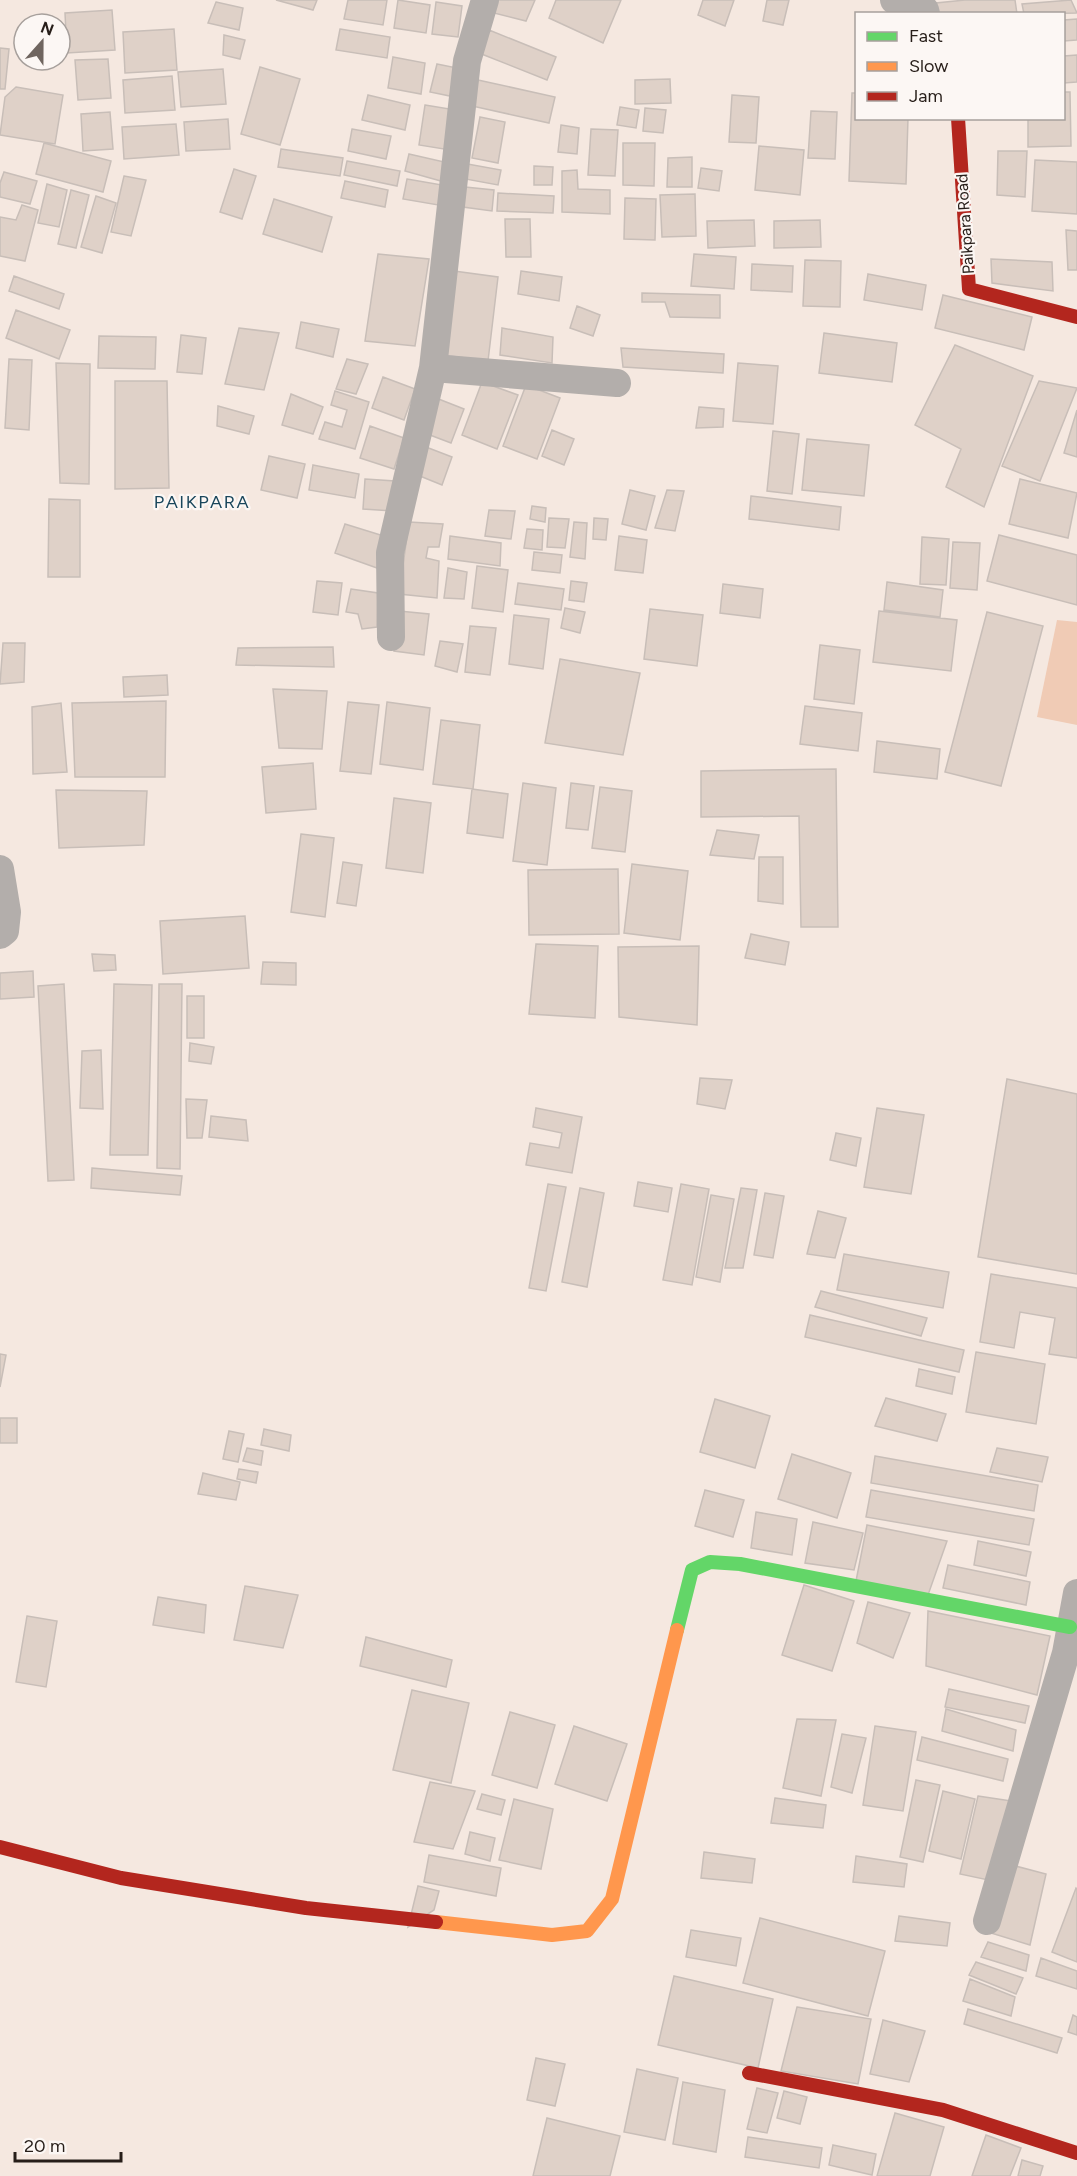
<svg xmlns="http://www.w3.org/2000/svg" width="1077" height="2176" viewBox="0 0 1077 2176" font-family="Figtree,sans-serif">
<rect width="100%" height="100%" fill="#f5e8e0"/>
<path fill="#f0cbb5" d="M 1057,620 L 1077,622 L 1077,725 L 1037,717 Z"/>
<path fill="#dfd1c8" stroke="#c8beb8" stroke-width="1.5" d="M 276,0 L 317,0 L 313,10 Z
M 348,0 L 387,0 L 383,25 L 344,19 Z
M 398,0 L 430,5 L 426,33 L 394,28 Z
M 494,0 L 535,0 L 526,21 L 490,12 Z
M 556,0 L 621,0 L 603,43 L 549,18 Z
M 703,0 L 734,0 L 725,26 L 698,15 Z
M 767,0 L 789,0 L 783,25 L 763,21 Z
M 965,0 L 1015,0 L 1017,14 L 937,14 L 936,3 Z
M 1071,0 L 1077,13 L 1024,14 L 1022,4 Z
M 216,2 L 243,8 L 239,30 L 208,23 Z
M 436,2 L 462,6 L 458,37 L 432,34 Z
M 112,10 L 115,50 L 67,53 L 65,13 Z
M 1077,19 L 1077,40 L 1064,41 L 1064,20 Z
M 174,29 L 177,70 L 125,73 L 123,32 Z
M 340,29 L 390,37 L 387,58 L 336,50 Z
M 489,30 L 556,57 L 547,80 L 479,53 Z
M 224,35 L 245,40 L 240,59 L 223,55 Z
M 0,48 L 9,49 L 5,89 L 0,89 Z
M 1077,55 L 1077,82 L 1064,83 L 1064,56 Z
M 393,57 L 425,63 L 421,94 L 388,88 Z
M 108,59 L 111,98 L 78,100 L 75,60 Z
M 437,64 L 457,68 L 450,96 L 430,92 Z
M 260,67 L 300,79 L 280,145 L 241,134 Z
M 223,69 L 226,104 L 181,107 L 178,72 Z
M 172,76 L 175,110 L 125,113 L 123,80 Z
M 670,79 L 671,103 L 635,104 L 635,80 Z
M 478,80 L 555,97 L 549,123 L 472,106 Z
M 16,87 L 63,95 L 55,144 L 0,135 L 5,97 Z
M 1064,92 L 1070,92 L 1071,146 L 1028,147 L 1028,118 L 1064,118 Z
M 852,93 L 856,93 L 856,118 L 908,118 L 906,184 L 849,181 Z
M 368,95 L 410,105 L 405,130 L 362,120 Z
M 732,95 L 759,97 L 756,143 L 729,142 Z
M 425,105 L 456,110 L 450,150 L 419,145 Z
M 620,107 L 639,110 L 636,128 L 617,125 Z
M 645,108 L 666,110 L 663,133 L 643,131 Z
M 811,111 L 837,112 L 835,159 L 808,158 Z
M 110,112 L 113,149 L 83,151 L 81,114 Z
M 480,117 L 505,122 L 498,163 L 472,158 Z
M 228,119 L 230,149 L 186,151 L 184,122 Z
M 176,124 L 179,155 L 124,159 L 122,127 Z
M 561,125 L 579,128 L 577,154 L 558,152 Z
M 352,129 L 391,136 L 386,159 L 348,151 Z
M 591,129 L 618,130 L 615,176 L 588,175 Z
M 44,143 L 111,161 L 103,192 L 36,174 Z
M 623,143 L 655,143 L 654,186 L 623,185 Z
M 759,146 L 804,150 L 800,195 L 755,190 Z
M 281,149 L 343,158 L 340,176 L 278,167 Z
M 998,151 L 1027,151 L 1025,197 L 997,195 Z
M 409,154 L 453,164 L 448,183 L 405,171 Z
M 692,157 L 692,187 L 667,187 L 668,158 Z
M 1035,160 L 1077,162 L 1077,214 L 1032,211 Z
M 347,161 L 400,171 L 397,186 L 344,175 Z
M 462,163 L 501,170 L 498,185 L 460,178 Z
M 534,166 L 553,167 L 552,185 L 534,185 Z
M 701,168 L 722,171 L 719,191 L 698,188 Z
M 234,169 L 256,176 L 242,219 L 220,212 Z
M 577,170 L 578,189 L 610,190 L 610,214 L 562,212 L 562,171 Z
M 4,172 L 37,181 L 30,204 L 0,197 L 0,183 Z
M 124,176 L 146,180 L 131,236 L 111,232 Z
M 407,179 L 448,186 L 444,206 L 403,199 Z
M 345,181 L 388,190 L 385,207 L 341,198 Z
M 47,184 L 67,190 L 59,227 L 38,223 Z
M 465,187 L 494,190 L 492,211 L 463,207 Z
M 71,190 L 89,195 L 76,248 L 58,244 Z
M 498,193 L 554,196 L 553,213 L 497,211 Z
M 695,194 L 696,236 L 662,237 L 660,195 Z
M 96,196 L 116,203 L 102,253 L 81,247 Z
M 625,198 L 656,199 L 655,240 L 624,239 Z
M 274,199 L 332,217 L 322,252 L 263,234 Z
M 22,205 L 38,210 L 25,261 L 0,256 L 0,217 L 16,220 Z
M 505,219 L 530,219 L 531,257 L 506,257 Z
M 754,220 L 755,246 L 708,248 L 707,221 Z
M 820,220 L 821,247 L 774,248 L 774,221 Z
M 1066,230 L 1077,231 L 1077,270 L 1068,270 Z
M 378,254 L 429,259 L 415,346 L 365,341 Z
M 694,254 L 736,257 L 734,289 L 691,286 Z
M 991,259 L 1052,262 L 1053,291 L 992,283 Z
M 805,260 L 841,261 L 840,307 L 803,306 Z
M 752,264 L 793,266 L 792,292 L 751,290 Z
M 454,271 L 498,277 L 488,361 L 443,355 Z
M 521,271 L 562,277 L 559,301 L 518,294 Z
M 868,274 L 926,285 L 922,310 L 864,300 Z
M 14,276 L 64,294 L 59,309 L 9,291 Z
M 642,293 L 720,295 L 720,318 L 670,317 L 665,302 L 642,302 Z
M 943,295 L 1032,317 L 1024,350 L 935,328 Z
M 577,306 L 600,315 L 593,336 L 570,328 Z
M 16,310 L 70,330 L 59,359 L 6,338 Z
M 301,322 L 339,329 L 333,357 L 296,348 Z
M 239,328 L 279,333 L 264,390 L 225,384 Z
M 502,328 L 553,337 L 552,363 L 500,355 Z
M 824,333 L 897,343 L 892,382 L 819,373 Z
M 181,335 L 206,338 L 202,374 L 177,372 Z
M 99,336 L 156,337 L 155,369 L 98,368 Z
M 955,345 L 1033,376 L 984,507 L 946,487 L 961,449 L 915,425 Z
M 621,348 L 724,354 L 723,373 L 623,367 Z
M 9,359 L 32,360 L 29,430 L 5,428 Z
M 347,359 L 368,364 L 356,394 L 336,389 Z
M 56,363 L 90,364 L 89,484 L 60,483 Z
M 738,363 L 778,366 L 773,424 L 733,421 Z
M 383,377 L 415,389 L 404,420 L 372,408 Z
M 115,381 L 167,381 L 169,488 L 115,489 Z
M 1039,381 L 1077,388 L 1040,481 L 1002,466 Z
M 482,382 L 518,395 L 497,449 L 462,435 Z
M 526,385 L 560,398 L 537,459 L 503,446 Z
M 335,391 L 369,402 L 355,449 L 319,439 L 325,422 L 342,427 L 347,410 L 331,405 Z
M 291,394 L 323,407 L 313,434 L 282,425 Z
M 436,398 L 464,409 L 451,443 L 422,432 Z
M 218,406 L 254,416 L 249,434 L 217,426 Z
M 699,407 L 724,409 L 723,427 L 696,428 Z
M 1077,410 L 1077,457 L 1064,453 Z
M 370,426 L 404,438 L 394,469 L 360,458 Z
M 552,430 L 574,439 L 564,465 L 542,456 Z
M 773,431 L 799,434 L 792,494 L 767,491 Z
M 807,439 L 869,445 L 864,496 L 802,490 Z
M 426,447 L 452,457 L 442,485 L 415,474 Z
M 269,456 L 305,464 L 297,498 L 261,490 Z
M 313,465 L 359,474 L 355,498 L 309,490 Z
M 365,479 L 395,481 L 393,511 L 363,509 Z
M 1020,479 L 1077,493 L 1068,538 L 1009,524 Z
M 630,490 L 655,496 L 646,530 L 622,524 Z
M 667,490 L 684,491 L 675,531 L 655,528 Z
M 751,496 L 841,507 L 839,530 L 749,519 Z
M 49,499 L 80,500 L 80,577 L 48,577 Z
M 532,506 L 546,508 L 545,522 L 530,519 Z
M 489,510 L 515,511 L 511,539 L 485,536 Z
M 549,518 L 569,519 L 565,548 L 547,547 Z
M 594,518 L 608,519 L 606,540 L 593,539 Z
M 409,522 L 443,524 L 439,547 L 428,547 L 426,558 L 439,561 L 437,598 L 399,594 Z
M 574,522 L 587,523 L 585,559 L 570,557 Z
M 345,524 L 387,537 L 377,568 L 335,553 Z
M 527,529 L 543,530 L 542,550 L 524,548 Z
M 999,535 L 1077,555 L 1077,605 L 987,581 Z
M 450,536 L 501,543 L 500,566 L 448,559 Z
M 619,536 L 647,540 L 643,573 L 615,570 Z
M 922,537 L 949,539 L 946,585 L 920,584 Z
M 953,542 L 980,543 L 977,590 L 950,588 Z
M 534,552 L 562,555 L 560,573 L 532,570 Z
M 477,566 L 508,570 L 503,612 L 472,608 Z
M 448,568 L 467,572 L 464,599 L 444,598 Z
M 317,581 L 342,583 L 338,615 L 313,612 Z
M 571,581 L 587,583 L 584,602 L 569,600 Z
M 887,582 L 943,590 L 940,617 L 884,610 Z
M 518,583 L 564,589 L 561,610 L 515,604 Z
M 723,584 L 763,589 L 760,618 L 720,613 Z
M 351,589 L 378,593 L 377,627 L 362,629 L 358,614 L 346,612 Z
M 565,608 L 585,612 L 580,633 L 561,628 Z
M 650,609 L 703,615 L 697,666 L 644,659 Z
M 399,611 L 429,614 L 424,655 L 394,651 Z
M 879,611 L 957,620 L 951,671 L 873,662 Z
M 987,612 L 1043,626 L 1001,786 L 945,772 Z
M 514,615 L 549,619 L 543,669 L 509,664 Z
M 470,626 L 496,628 L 490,675 L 465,672 Z
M 440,641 L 463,644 L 457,672 L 435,666 Z
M 3,643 L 25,643 L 24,682 L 0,684 Z
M 820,645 L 860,650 L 854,704 L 814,699 Z
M 333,647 L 334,667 L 236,665 L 238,648 Z
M 560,659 L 640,673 L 623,755 L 545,743 Z
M 167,675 L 168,695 L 124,697 L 123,677 Z
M 273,689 L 327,691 L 322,749 L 279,748 Z
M 166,701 L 165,777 L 75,777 L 72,703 Z
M 348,702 L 379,705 L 371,774 L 340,771 Z
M 387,702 L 430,708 L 423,770 L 380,764 Z
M 61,703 L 67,772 L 33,774 L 32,707 Z
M 805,706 L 862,713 L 858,751 L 800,744 Z
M 441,720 L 480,725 L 473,789 L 433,784 Z
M 877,741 L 940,749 L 937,779 L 874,772 Z
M 313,763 L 316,809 L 266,813 L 262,767 Z
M 836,769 L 838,927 L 801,927 L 799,816 L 701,817 L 701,771 Z
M 523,783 L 556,788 L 547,865 L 513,861 Z
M 571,783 L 594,786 L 588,830 L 566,828 Z
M 600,787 L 632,791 L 625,852 L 592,848 Z
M 472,789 L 508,794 L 503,838 L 467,833 Z
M 56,790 L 147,791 L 144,845 L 59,848 Z
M 394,798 L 431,803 L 423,873 L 386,868 Z
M 717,830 L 759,835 L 754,859 L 710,855 Z
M 301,834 L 334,838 L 325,917 L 291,912 Z
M 759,857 L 783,857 L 783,904 L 758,901 Z
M 343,862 L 362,865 L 356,906 L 337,903 Z
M 632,864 L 688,871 L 680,940 L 624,933 Z
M 618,869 L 619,934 L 529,935 L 528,870 Z
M 245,916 L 249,968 L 163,974 L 160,921 Z
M 751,934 L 789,942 L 785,965 L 745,958 Z
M 536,944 L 598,946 L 595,1018 L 529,1014 Z
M 699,946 L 697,1025 L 619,1017 L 618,947 Z
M 92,954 L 115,955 L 116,970 L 94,971 Z
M 263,962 L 296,963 L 296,985 L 261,984 Z
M 33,971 L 34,997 L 0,999 L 0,973 Z
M 64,984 L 74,1180 L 48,1181 L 38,986 Z
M 114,984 L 152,985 L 148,1155 L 110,1155 Z
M 159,984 L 182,984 L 180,1169 L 157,1168 Z
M 187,996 L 204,996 L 204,1038 L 187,1038 Z
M 190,1043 L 214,1047 L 211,1064 L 189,1061 Z
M 101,1050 L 103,1109 L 80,1108 L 82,1051 Z
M 700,1078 L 732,1080 L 725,1109 L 697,1104 Z
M 1007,1079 L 1077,1094 L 1077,1274 L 978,1257 Z
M 186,1099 L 207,1100 L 202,1138 L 187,1138 Z
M 536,1108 L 582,1117 L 572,1173 L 526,1165 L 530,1143 L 559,1148 L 562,1133 L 533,1127 Z
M 877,1108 L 924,1115 L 911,1194 L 864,1187 Z
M 211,1116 L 246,1120 L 248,1141 L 209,1137 Z
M 836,1133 L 861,1138 L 856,1166 L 830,1160 Z
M 92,1168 L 182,1176 L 180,1195 L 91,1188 Z
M 638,1182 L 672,1188 L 668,1212 L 634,1206 Z
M 548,1184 L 566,1187 L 546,1291 L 529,1288 Z
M 681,1184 L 709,1189 L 692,1285 L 663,1280 Z
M 580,1188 L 604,1193 L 587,1287 L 562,1282 Z
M 741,1188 L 757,1190 L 743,1268 L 725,1268 Z
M 765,1193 L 784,1196 L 773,1258 L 754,1255 Z
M 711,1195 L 734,1199 L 720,1282 L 696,1277 Z
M 818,1211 L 846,1218 L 835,1258 L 807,1254 Z
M 844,1254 L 949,1272 L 943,1308 L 837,1290 Z
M 991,1274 L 1077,1288 L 1077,1358 L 1049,1354 L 1055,1318 L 1020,1312 L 1014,1348 L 980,1342 Z
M 821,1291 L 927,1318 L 921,1336 L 815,1307 Z
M 810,1315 L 964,1350 L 959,1372 L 805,1337 Z
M 976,1352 L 1045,1364 L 1036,1424 L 966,1412 Z
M 0,1354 L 6,1355 L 0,1387 Z
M 919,1369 L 955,1377 L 952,1394 L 916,1386 Z
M 886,1398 L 946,1414 L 937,1441 L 875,1426 Z
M 715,1399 L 770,1416 L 755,1468 L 700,1452 Z
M 0,1418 L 17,1418 L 17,1443 L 0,1443 Z
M 264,1429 L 291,1435 L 289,1451 L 261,1445 Z
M 229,1431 L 244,1434 L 238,1462 L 223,1459 Z
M 247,1448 L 263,1451 L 261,1465 L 243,1461 Z
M 997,1448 L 1048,1457 L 1042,1482 L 990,1472 Z
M 792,1454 L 851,1473 L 837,1518 L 778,1499 Z
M 875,1456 L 1038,1485 L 1034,1511 L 871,1483 Z
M 239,1469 L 258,1472 L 256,1483 L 237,1479 Z
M 203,1473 L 240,1482 L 236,1500 L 198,1494 Z
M 705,1490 L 744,1500 L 733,1537 L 695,1526 Z
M 871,1490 L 1034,1519 L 1029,1545 L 866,1517 Z
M 756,1512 L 797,1519 L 792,1555 L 751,1548 Z
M 813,1522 L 863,1533 L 854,1570 L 805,1563 Z
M 867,1525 L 947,1541 L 928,1595 L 856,1581 Z
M 978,1541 L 1031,1552 L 1026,1576 L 974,1565 Z
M 948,1565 L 1030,1582 L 1026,1605 L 943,1588 Z
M 804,1585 L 854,1601 L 832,1671 L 782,1655 Z
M 245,1586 L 298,1595 L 283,1648 L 234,1640 Z
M 158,1597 L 206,1605 L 204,1633 L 153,1625 Z
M 868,1602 L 910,1613 L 893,1658 L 857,1643 Z
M 928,1611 L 1050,1636 L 1037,1695 L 926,1666 Z
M 27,1616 L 57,1621 L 46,1687 L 16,1682 Z
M 366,1637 L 452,1660 L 446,1687 L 360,1666 Z
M 949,1689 L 1029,1706 L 1025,1723 L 945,1707 Z
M 412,1690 L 469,1703 L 451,1783 L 393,1770 Z
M 946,1709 L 1016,1730 L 1013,1751 L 942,1731 Z
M 510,1712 L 555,1725 L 537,1788 L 492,1775 Z
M 797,1719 L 836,1720 L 821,1796 L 783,1788 Z
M 574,1726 L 627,1744 L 607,1801 L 555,1784 Z
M 875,1726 L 916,1732 L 903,1811 L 863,1805 Z
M 842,1734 L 866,1738 L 852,1793 L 831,1787 Z
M 922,1737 L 1008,1759 L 1003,1781 L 917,1760 Z
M 916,1780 L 940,1785 L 923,1862 L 900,1857 Z
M 430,1782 L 475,1791 L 453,1849 L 414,1842 Z
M 943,1791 L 975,1799 L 961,1859 L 929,1851 Z
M 482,1794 L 505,1800 L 501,1815 L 477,1809 Z
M 978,1796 L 1018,1802 L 993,1881 L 960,1874 Z
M 775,1798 L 826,1805 L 823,1828 L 771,1823 Z
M 514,1799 L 553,1809 L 541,1869 L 499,1860 Z
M 470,1832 L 495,1838 L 490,1861 L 465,1854 Z
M 704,1852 L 755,1859 L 752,1883 L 701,1878 Z
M 429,1855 L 501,1868 L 496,1896 L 424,1882 Z
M 856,1856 L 907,1864 L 904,1887 L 853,1882 Z
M 1008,1864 L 1046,1874 L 1030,1945 L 991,1933 Z
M 418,1886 L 439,1891 L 434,1910 L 408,1927 Z
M 1076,1888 L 1077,1889 L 1077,1962 L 1052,1952 Z
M 899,1916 L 950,1923 L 947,1946 L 895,1941 Z
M 760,1918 L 885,1951 L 868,2016 L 743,1983 Z
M 691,1930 L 741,1938 L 736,1966 L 686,1957 Z
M 988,1942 L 1029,1955 L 1026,1971 L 981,1957 Z
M 1041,1958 L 1077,1971 L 1077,1989 L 1036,1976 Z
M 976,1962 L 1023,1978 L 1016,1994 L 969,1975 Z
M 674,1976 L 773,1999 L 758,2068 L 658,2045 Z
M 970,1979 L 1015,1997 L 1011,2016 L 963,2001 Z
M 797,2007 L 871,2019 L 858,2084 L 781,2071 Z
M 968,2009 L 1062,2038 L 1057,2053 L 964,2024 Z
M 1073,2015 L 1077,2017 L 1077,2035 L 1068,2032 Z
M 883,2020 L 925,2031 L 909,2082 L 870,2074 Z
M 536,2058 L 565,2064 L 555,2106 L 527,2100 Z
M 637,2069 L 678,2078 L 665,2140 L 624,2132 Z
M 683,2082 L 725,2090 L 716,2152 L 673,2144 Z
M 757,2088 L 778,2093 L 767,2133 L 747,2129 Z
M 784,2091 L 807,2097 L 800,2124 L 777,2118 Z
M 895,2113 L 944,2127 L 930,2176 L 877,2176 Z
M 547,2118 L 620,2136 L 610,2176 L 533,2176 Z
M 986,2135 L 1021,2148 L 1010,2176 L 972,2176 Z
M 748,2137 L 822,2148 L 819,2168 L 745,2157 Z
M 833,2145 L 876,2154 L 872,2175 L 829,2165 Z
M 1022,2160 L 1043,2166 L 1040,2176 L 1018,2176 Z"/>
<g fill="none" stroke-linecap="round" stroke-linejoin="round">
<path stroke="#b3aeab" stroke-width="28" d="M 894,0 L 925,10 L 926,14
M 433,368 L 617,383
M 391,637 L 390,553 L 433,368 L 467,61 L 485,0
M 0,869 L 7,912 L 5,931 L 0,935
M 987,1921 L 1066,1653 L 1077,1593"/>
<path stroke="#63d668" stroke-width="14" d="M 677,1630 L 692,1570 L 710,1562 L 740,1564 L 1070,1627"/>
<path stroke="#ff974d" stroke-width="14" d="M 436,1922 L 552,1935 L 587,1931 L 612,1899 L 677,1630"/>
<path stroke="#b3261e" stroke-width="14" d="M 958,118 L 969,289 L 1077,317
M 0,1847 L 121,1878 L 306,1908 L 436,1922
M 749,2073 L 943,2110 L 1077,2153"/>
</g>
<g text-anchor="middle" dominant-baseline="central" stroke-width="4.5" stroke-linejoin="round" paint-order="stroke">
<g font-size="16" fill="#271e19" stroke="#fcf7f4">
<text transform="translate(965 224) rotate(-94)">Paikpara Road</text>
</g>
<g font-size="18" letter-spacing="1.5" fill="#1a465b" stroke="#fcf7f4">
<text x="202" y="502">PAIKPARA</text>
</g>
</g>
<rect x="855" y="12" width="210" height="108" fill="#fcf7f4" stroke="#a7a09c" stroke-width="1.5"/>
<rect x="867" y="32" width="30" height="9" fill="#63d668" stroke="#a7a09c" stroke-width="1.5"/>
<text x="909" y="42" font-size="18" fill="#271e19">Fast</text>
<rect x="867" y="62" width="30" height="9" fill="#ff974d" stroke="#a7a09c" stroke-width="1.5"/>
<text x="909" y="72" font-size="18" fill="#271e19">Slow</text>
<rect x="867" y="92" width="30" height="9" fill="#b3261e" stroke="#a7a09c" stroke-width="1.5"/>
<text x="909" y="102" font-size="18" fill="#271e19">Jam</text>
<g transform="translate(42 42) rotate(21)"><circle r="28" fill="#fcf7f4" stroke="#a7a09c" stroke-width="1.5"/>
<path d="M0-4.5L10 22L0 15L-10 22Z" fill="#6f655f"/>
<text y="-9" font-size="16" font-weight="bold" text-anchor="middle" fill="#271e19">N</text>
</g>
<path d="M15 2152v9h106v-9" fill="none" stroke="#271e19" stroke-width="3"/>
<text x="24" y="2152" font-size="18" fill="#271e19" stroke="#fcf7f4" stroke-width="4.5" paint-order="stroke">20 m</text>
</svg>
